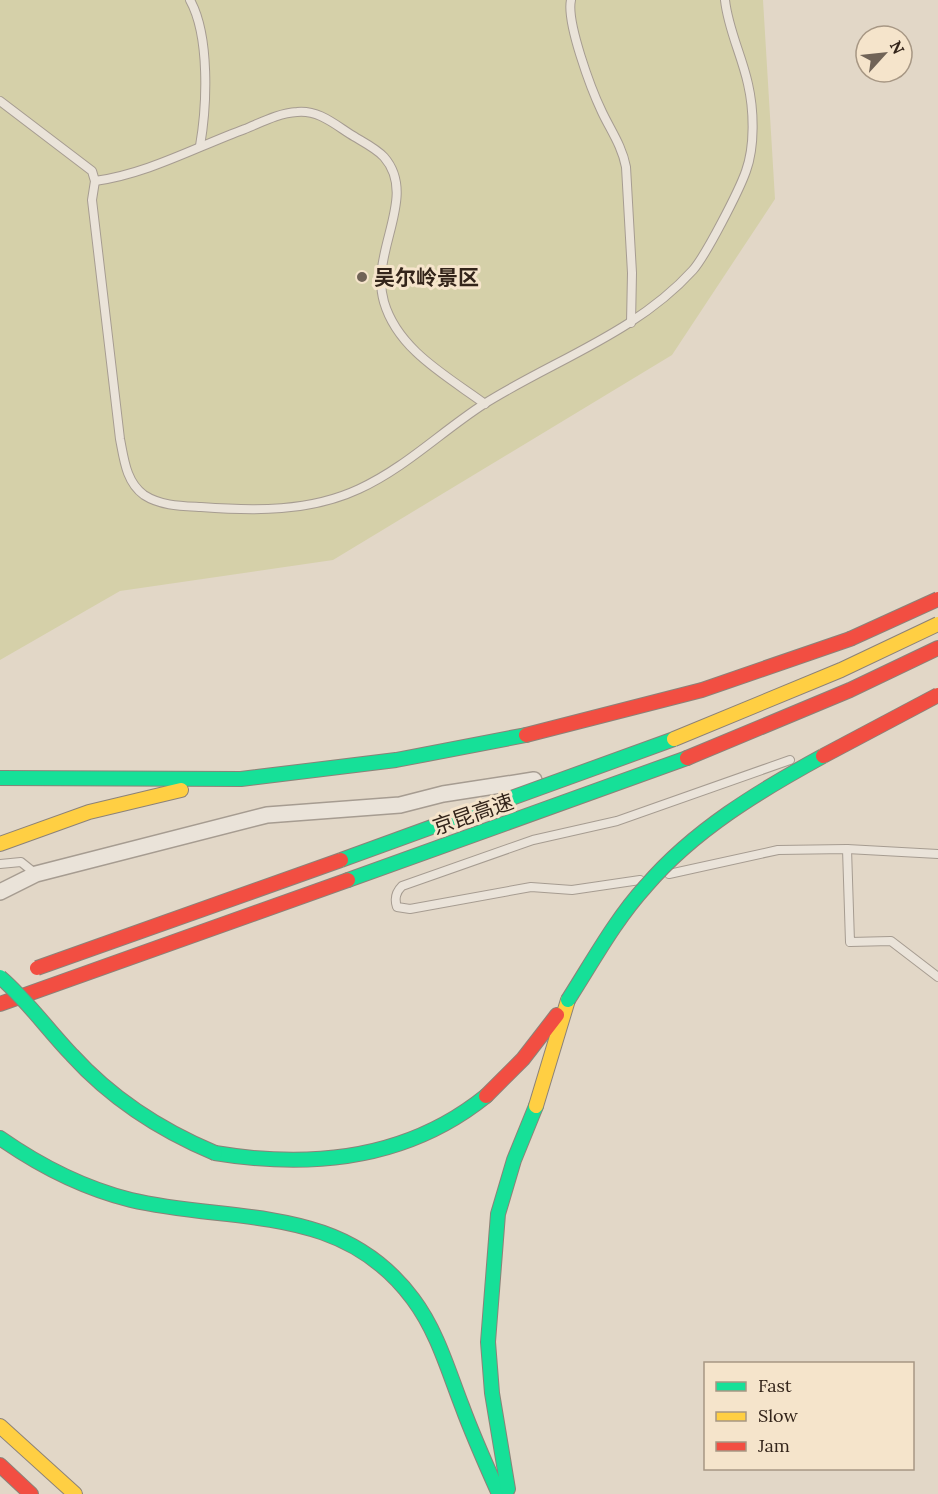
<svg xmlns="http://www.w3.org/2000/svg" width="938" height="1494" font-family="Lora,'Noto Sans SC',serif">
<rect width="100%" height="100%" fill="#e2d7c7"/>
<polygon fill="#d5d0a9" points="0,0 763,0 775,199 672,355 333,560 120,591 0,660"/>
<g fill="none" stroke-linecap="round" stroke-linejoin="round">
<g stroke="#a69c91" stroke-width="10">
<g id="lane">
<path d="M190 0C210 36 207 106 200 146"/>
<path d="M571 0C566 22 591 89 602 112 611 131 622 146 626 167L632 273 631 323"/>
<path d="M0 101 92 171 95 181 92 200 120 439C124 459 126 482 144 495 161 506 182 506 201 507 254 511 310 512 359 489 405 468 442 431 484 404 554 360 636 333 693 270 706 255 739 191 746 171 755 146 754 110 748 84 742 56 728 29 725 0"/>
<path d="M95 181C147 174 196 147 245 129 262 122 279 113 297 112 318 110 333 123 350 134 361 141 376 148 384 157 419 197 369 252 384 302 398 350 447 376 485 404"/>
<polyline points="847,849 938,854"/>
<polyline points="0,864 21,862 36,874"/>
<polyline points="669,874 778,850 847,849 850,942 891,941 938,977"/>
<path d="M640 880 572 890 531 887 410 909 397 907C394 898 396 892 402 886L533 840 617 821 790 760"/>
</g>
</g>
<g stroke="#a69c91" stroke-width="18">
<polyline id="street" points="0,892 36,874 267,815 400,805 443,794 534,780"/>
</g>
<g stroke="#8c8278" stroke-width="16">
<g id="fast">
<polyline points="0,778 241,779 396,760 526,735"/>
<polyline points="348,880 687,758"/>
<path d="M0 1138C40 1166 83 1188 131 1200 233 1224 341 1202 413 1299 437 1331 448 1370 462 1406 473 1436 486 1465 499 1494"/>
<path d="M215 1153C311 1169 408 1159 486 1096"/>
<polyline points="508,1489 492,1393 488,1342 498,1214 514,1160 536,1106"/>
</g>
</g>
<g stroke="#8c8278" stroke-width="16">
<g id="slow">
<polyline points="0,844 89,812 181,790"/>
<polyline points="536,1106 568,1000"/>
<polyline points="0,1426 75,1494"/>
</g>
</g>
<g stroke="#8c8278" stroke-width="16">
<g id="jam">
<polyline points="526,735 702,690 850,639"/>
<polyline points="687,758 850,690 938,648"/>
<polyline points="0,1004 348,880"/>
<polyline points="486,1096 523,1059 557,1015"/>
<polyline points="0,1465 31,1494"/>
</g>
</g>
<use href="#lane" stroke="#eae3d9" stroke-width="8"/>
<use href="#street" stroke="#eae3d9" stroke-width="15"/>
<use href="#fast" stroke="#16e098" stroke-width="14"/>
<use href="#slow" stroke="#ffcf43" stroke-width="14"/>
<use href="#jam" stroke="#f24e42" stroke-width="14"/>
<g stroke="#8c8278" stroke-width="16" stroke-linecap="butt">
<g id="fast-bridge">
<polyline points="341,860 674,739"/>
<path d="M0 977C27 1000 47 1029 72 1055 112 1099 160 1130 215 1153"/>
<path d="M568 1000C593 961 615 920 646 886 694 830 759 791 823 756"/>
</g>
</g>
<g stroke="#8c8278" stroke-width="16" stroke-linecap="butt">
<polyline id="slow-bridge" points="674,739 841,670 938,624"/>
</g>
<g stroke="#8c8278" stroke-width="16" stroke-linecap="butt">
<g id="jam-bridge">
<polyline points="850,639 938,599"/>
<polyline points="823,756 938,695"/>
<polyline points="37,968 341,860"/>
</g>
</g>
<use href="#fast-bridge" stroke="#16e098" stroke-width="14"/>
<use href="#slow-bridge" stroke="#ffcf43" stroke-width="14"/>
<use href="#jam-bridge" stroke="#f24e42" stroke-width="14"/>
</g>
<circle fill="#706357" stroke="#f5e4cb" stroke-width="2" cx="362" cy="277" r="6"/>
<g text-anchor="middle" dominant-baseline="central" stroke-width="6" stroke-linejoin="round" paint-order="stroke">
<g font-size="21" font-weight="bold" fill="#33241a" stroke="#f5e4cb" text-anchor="start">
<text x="374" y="277">吴尔岭景区</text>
</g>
<g font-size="21" fill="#33241a" stroke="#f5e4cb">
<text transform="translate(473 814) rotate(-19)">京昆高速</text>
</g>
</g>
<rect x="704" y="1362" width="210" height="108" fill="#f5e4cb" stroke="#a79784" stroke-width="1.5"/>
<rect x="716" y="1382" width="30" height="9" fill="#16e098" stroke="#a79784" stroke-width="1.5"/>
<text x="758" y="1392" font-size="18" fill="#33241a">Fast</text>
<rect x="716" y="1412" width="30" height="9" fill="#ffcf43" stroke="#a79784" stroke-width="1.5"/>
<text x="758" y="1422" font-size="18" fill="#33241a">Slow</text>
<rect x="716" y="1442" width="30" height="9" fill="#f24e42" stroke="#a79784" stroke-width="1.5"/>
<text x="758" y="1452" font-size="18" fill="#33241a">Jam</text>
<g transform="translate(884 54) rotate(63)"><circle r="28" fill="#f5e4cb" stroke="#a79784" stroke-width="1.5"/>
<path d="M0-4.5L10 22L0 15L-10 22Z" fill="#706357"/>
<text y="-9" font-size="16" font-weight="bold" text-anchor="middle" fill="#33241a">N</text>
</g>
</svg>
